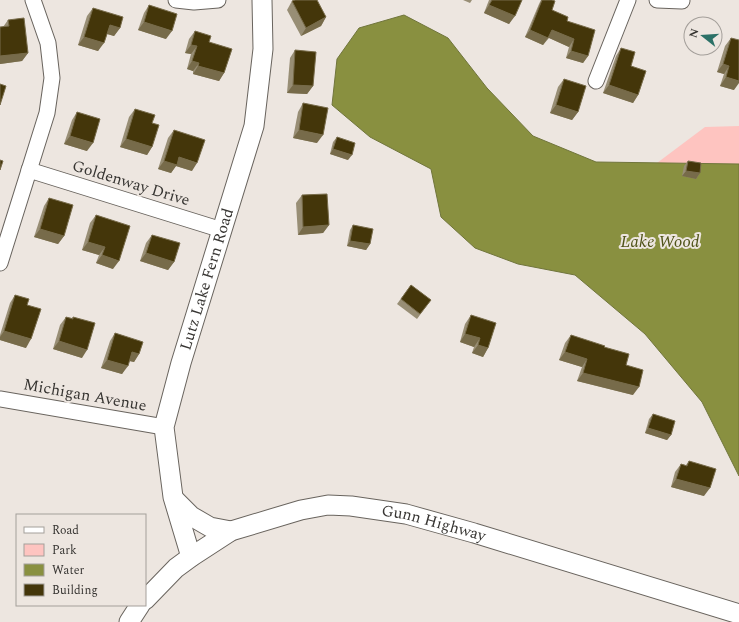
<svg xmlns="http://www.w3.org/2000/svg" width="739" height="622" font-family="Spectral,serif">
<rect width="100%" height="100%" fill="#ede6e0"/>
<polygon fill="#fec4c0" points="739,126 739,164 657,163 705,127"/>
<polygon fill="#899040" stroke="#70753c" points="404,15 448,38 487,88 533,136 596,162 739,164 739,476 702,402 645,334 575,275 518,264 475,248 441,217 431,169 370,137 332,105 337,59 359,28"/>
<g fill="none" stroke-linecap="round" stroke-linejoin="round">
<g stroke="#69645e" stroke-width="17">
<g id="minor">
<polyline points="176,0 194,2 218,0"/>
<polyline points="657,0 682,1"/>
<polyline points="596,81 628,0"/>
<polyline points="29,170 222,230"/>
<polyline points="0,263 47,113 52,78 48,43 33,0"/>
<polyline points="0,399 164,427"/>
</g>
</g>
<g stroke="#69645e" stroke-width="21">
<g id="major">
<polyline points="175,500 191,516 210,527 231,531"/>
<path id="s1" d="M191 557 173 497 164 427 181 363 254 126 263 49 262 0"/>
<path id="s2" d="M145 600 176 568 191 557 231 531 301 510 328 505 351 506 406 514 474 533 739 614"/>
<polyline points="129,622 140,605"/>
</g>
</g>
<use href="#minor" stroke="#fff" stroke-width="15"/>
<use href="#major" stroke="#fff" stroke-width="19"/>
</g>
<g fill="#988e75">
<polygon points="463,0 472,0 470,3"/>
<polygon points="489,0 522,0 509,24 484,13"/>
<polygon points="541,0 552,0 552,10 567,21 588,56 583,63 566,58 569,47 549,38 543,45 525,37 539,4"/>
<polygon points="292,1 326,17 321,26 301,36 287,10"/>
<polygon points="149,5 166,39 138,30 144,13"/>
<polygon points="93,8 120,28 114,36 107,34 98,51 78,45 87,16"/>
<polygon points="8,20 28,53 22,61 0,64 0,27 3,27"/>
<polygon points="195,31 209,42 224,73 219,81 193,74 193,71 187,69 191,54 185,53 189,39"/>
<polygon points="731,38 734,90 720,86 724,74 717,72 725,46"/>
<polygon points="621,48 631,66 638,95 633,103 603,93 616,56"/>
<polygon points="295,50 313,86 307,94 287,93 290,58"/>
<polygon points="564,79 578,112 572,120 550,113 558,87"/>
<polygon points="303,103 317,143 293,138 298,112"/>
<polygon points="135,109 152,123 152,147 147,155 120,147 129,117"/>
<polygon points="77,112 87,151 64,144 72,120"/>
<polygon points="174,130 192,171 176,166 171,173 158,169 168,138"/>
<polygon points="337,137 348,160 330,154 333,142"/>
<polygon points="688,161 700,173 696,179 682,176 684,166"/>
<polygon points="302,195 329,225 323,233 298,235 296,203"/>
<polygon points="49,198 64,236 58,244 34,237 44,206"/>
<polygon points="96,215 113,269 96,263 99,255 82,250 90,223"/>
<polygon points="353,225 370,244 366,250 347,246 350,230"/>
<polygon points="152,235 174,262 168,270 140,261 146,243"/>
<polygon points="411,285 431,300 417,319 397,304"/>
<polygon points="15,295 27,305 26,348 0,340 0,335 10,303"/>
<polygon points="471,315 488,348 483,357 472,353 474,347 460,342 465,324"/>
<polygon points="66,317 72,318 73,317 82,358 53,349 60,325"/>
<polygon points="115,333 139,354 134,362 129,361 122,374 101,368 110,341"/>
<polygon points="571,335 604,347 626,365 633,395 577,381 582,367 559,360 565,343"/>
<polygon points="653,414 671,435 667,440 645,433 649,419"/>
<polygon points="689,461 704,496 671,487 675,472 681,464 686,465"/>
</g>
<g fill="#776b4a">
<polygon points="489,5 515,16 509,24 484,13"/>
<polygon points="326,17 321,26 301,36 306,28"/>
<polygon points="144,22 172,31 166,39 138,30"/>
<polygon points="110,25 120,28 114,36 104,33"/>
<polygon points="530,30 548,38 543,45 525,37"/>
<polygon points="552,30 574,39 569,47 547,37"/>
<polygon points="84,37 104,43 98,51 78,45"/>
<polygon points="191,45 197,46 191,54 185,53"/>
<polygon points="571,51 588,56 583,63 566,58"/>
<polygon points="28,53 22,61 0,64 0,56"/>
<polygon points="192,61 199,63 193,71 187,69"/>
<polygon points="723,64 729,66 724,74 717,72"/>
<polygon points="198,66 224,73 219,81 193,74"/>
<polygon points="726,77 739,81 739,83 734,90 720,86"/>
<polygon points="293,85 313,86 307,94 287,93"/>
<polygon points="609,85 638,95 633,103 603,93"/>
<polygon points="556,105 578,112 572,120 550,113"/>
<polygon points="299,130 323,135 317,143 293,138"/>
<polygon points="70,136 93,143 87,151 64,144"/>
<polygon points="126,139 152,147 147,155 120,147"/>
<polygon points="333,149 352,155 348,160 330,154"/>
<polygon points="179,157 197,163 192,171 176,166 171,173 158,169 164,161"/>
<polygon points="686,171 700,173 696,179 682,176"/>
<polygon points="329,225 323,233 298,235 303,227"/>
<polygon points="40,229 64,236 58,244 34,237"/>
<polygon points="350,241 370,244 366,250 347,246"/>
<polygon points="88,242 105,247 99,255 82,250"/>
<polygon points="146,253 174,262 168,270 140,261"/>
<polygon points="102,255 119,261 113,269 96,263"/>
<polygon points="4,331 31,339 26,348 0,340 0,337"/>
<polygon points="465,334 480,338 474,347 460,342"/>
<polygon points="59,341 87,350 82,358 53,349"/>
<polygon points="478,345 488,348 483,357 472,353"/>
<polygon points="132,352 139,354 134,362 126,360"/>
<polygon points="565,352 587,359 582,367 559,360"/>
<polygon points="107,360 128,366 122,374 101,368"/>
<polygon points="583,373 639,387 633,395 577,381"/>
<polygon points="648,428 671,435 667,440 645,433"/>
<polygon points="676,479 710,488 704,496 671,487"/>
</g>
<g fill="#44360a" stroke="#776b4a">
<polygon points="295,0 317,0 326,17 306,28 292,1"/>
<polygon points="492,0 522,0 515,16 489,5"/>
<polygon points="542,0 552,0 555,1 552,10 568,17 567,21 595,30 588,56 571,51 574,39 552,30 548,38 530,30"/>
<polygon points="149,5 177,14 172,31 144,22"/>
<polygon points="93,8 123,17 120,28 110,25 104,43 84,37"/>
<polygon points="24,18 28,53 0,56 0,27 9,26 8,20"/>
<polygon points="195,31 211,36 209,42 232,49 224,73 198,66 199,63 192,61 197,46 191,45"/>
<polygon points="731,38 739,40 739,81 726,77 729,66 723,64"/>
<polygon points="621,48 635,52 631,66 646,71 638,95 609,85"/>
<polygon points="295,50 316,52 313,86 293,85"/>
<polygon points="564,79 586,86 578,112 556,105"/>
<polygon points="0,84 6,86 0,105"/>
<polygon points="303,103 328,108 323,135 299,130"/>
<polygon points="135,109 155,115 152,123 159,125 152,147 126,139"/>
<polygon points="77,112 100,119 93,143 70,136"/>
<polygon points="174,130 205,140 197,163 179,157 177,165 164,161"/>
<polygon points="337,137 355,143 352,155 333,149"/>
<polygon points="0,160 3,161 0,170"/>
<polygon points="688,161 701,163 700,173 686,171"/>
<polygon points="327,194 329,225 303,227 302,195"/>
<polygon points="49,198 73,205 64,236 40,229"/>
<polygon points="96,215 130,226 119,261 102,255 105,247 88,242"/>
<polygon points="353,225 373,229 370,244 350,241"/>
<polygon points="152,235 180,243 174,262 146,253"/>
<polygon points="411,285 431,300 420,314 401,299"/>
<polygon points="15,295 29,299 27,305 41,309 31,339 4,331"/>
<polygon points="471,315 496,323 488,348 478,345 480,338 465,334"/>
<polygon points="66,317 73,319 73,317 95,323 87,350 59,341"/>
<polygon points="115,333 143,342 139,354 132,352 128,366 107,360"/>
<polygon points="571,335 605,346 604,347 629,354 626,365 643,370 639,387 583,373 587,359 565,352"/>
<polygon points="653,414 675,421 671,435 648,428"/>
<polygon points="689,461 716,469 710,488 676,479 681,464 687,466"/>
</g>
<g text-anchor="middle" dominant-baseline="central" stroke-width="4" stroke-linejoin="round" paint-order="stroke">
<g font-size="16" fill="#373532" stroke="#ede6e0">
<text transform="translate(131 183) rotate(17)">Goldenway Drive</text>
<text stroke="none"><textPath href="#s1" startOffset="287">Lutz Lake Fern Road</textPath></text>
<text transform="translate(85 395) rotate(10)">Michigan Avenue</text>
<text stroke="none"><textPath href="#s2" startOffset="319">Gunn Highway</textPath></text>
</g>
<g font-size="17" font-style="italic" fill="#4f5318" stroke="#ede6e0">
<text x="660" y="242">Lake Wood</text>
</g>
</g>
<rect x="16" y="514" width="130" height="92" fill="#ede6e0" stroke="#a49f9a"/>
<rect x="24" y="527" width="20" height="6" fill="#ffffff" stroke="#a49f9a"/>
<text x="52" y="534" font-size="12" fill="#373532">Road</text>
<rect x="24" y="544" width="20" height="12" fill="#fec4c0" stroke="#a49f9a"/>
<text x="52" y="554" font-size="12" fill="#373532">Park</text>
<rect x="24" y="564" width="20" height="12" fill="#899040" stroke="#a49f9a"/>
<text x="52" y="574" font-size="12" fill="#373532">Water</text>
<rect x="24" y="584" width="20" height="12" fill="#44360a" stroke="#a49f9a"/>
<text x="52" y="594" font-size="12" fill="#373532">Building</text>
<g transform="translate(703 36) rotate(287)"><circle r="19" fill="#ede6e0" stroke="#a49f9a"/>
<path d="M0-3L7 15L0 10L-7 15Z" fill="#2c7167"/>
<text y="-6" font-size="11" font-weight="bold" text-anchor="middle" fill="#373532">N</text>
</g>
</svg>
